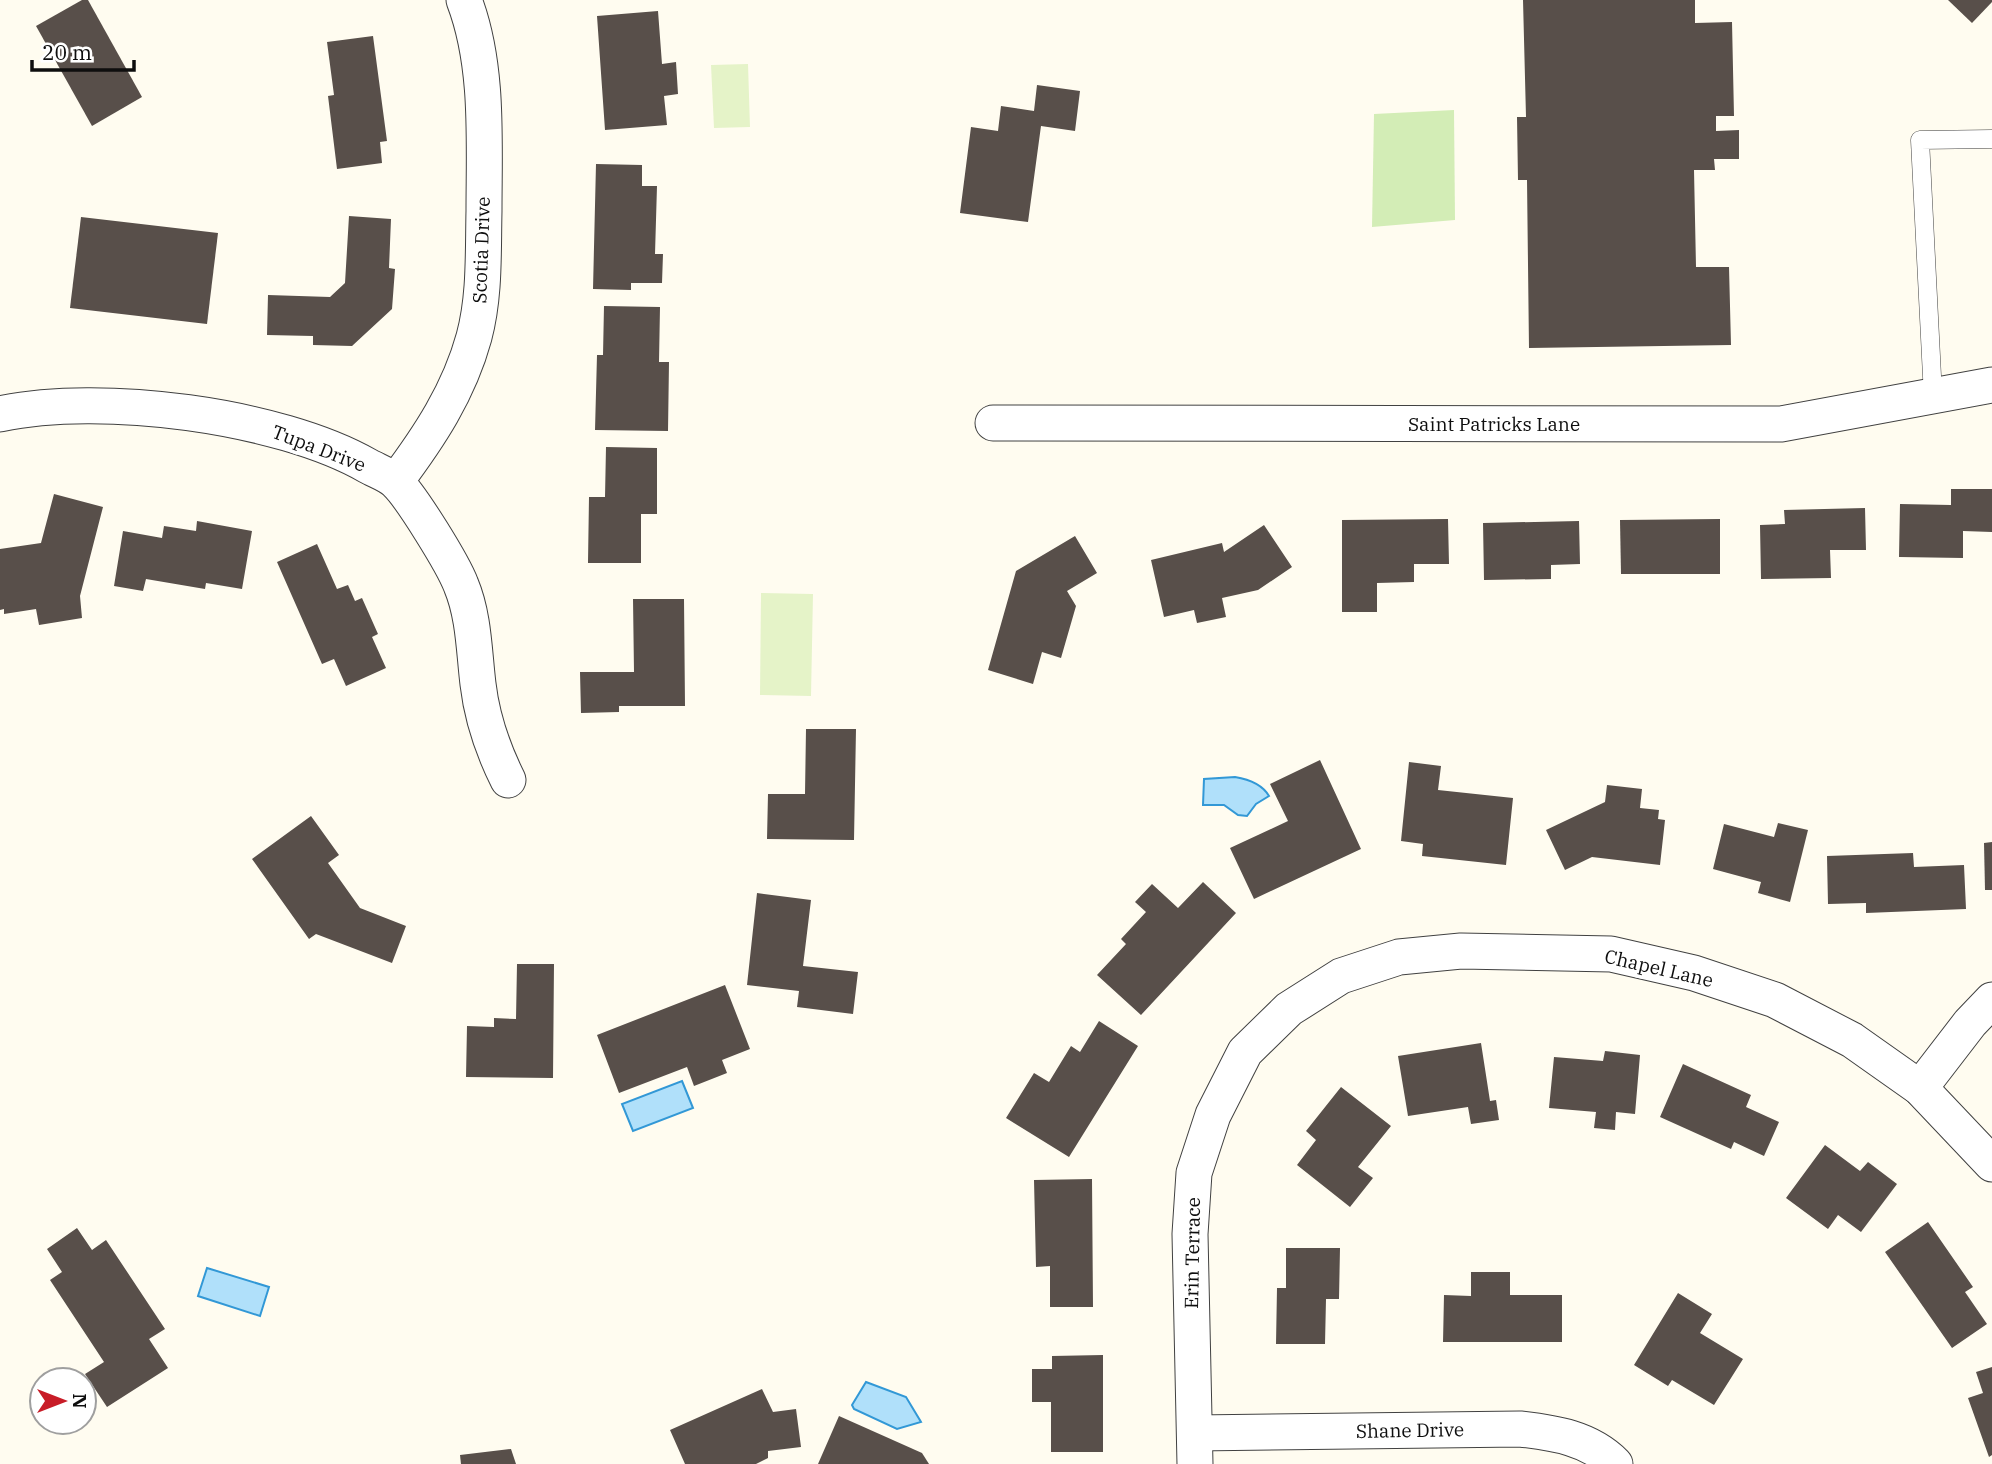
<svg xmlns="http://www.w3.org/2000/svg" width="1992" height="1464" font-family="'IBM Plex Serif',serif">
<rect width="100%" height="100%" fill="#fffcf0"/>
<polygon fill="#d3edb6" points="1454,110 1455,220 1372,227 1374,114"/>
<g fill="#e5f3c8">
<polygon points="748,64 750,127 714,128 711,65"/>
<polygon points="761,593 813,594 811,696 760,695"/>
</g>
<g fill="#b0e0fa" stroke="#3298d6" stroke-width="2">
<path d="M1235 777C1247 779 1262 784 1269 796L1256 804 1247 816 1238 815 1224 805H1203L1204 779Z"/>
<polygon points="682,1081 693,1108 633,1131 622,1104"/>
<polygon points="207,1268 269,1287 260,1316 198,1296"/>
<polygon points="866,1382 906,1397 921,1422 897,1429 854,1409 852,1405"/>
</g>
<g fill="#584f4a">
<polygon points="82,0 88,0 142,97 92,126 36,26"/>
<polygon points="1523,0 1695,0 1695,23 1732,22 1734,116 1716,116 1716,131 1739,130 1739,159 1714,159 1715,170 1694,170 1696,267 1729,267 1731,345 1529,348 1527,180 1518,180 1517,117 1526,117"/>
<polygon points="1948,0 1992,0 1992,2 1972,23"/>
<polygon points="658,11 662,64 676,62 678,94 664,96 667,125 605,130 597,16"/>
<polygon points="373,36 387,141 380,142 382,163 337,169 328,96 334,95 327,42"/>
<polygon points="1037,85 1080,91 1075,131 1041,126 1028,222 960,213 971,127 998,131 1001,106 1034,111"/>
<polygon points="596,164 642,165 642,186 657,186 655,254 663,254 662,283 631,283 631,290 593,289"/>
<polygon points="349,216 391,219 389,268 395,269 392,309 352,346 313,345 313,336 267,335 268,295 330,297 345,283"/>
<polygon points="81,217 218,233 207,324 70,308"/>
<polygon points="604,306 660,307 659,362 669,362 668,431 595,430 597,355 603,355"/>
<polygon points="606,447 657,448 657,514 641,514 641,563 588,563 589,497 605,497"/>
<polygon points="1951,489 1992,489 1992,532 1963,531 1963,558 1899,557 1900,504 1951,505"/>
<polygon points="54,494 103,507 80,596 82,618 39,625 36,609 4,614 4,609 0,610 0,549 41,543"/>
<polygon points="1865,508 1866,550 1830,550 1831,578 1761,579 1760,525 1785,524 1784,510"/>
<polygon points="1448,519 1449,564 1414,564 1414,582 1377,583 1377,612 1342,612 1342,520"/>
<polygon points="1720,519 1720,574 1621,574 1620,520"/>
<polygon points="197,521 252,531 242,589 206,583 205,589 146,579 143,591 114,586 123,531 162,538 164,526 196,531"/>
<polygon points="1579,521 1580,564 1551,565 1551,579 1484,580 1483,523"/>
<polygon points="1264,525 1292,567 1258,590 1222,598 1226,617 1197,623 1194,610 1164,617 1151,560 1222,543 1224,552"/>
<polygon points="1075,536 1097,573 1067,591 1076,606 1061,658 1042,652 1033,684 988,670 1016,571"/>
<polygon points="317,544 337,589 348,585 355,601 362,598 378,634 372,637 386,668 346,686 334,659 322,664 277,562"/>
<polygon points="633,599 684,599 685,706 619,706 619,712 581,713 580,672 634,672"/>
<polygon points="806,729 856,729 854,840 767,839 768,794 805,794"/>
<polygon points="1320,760 1361,849 1254,899 1230,848 1288,821 1270,784"/>
<polygon points="1409,762 1441,766 1438,790 1513,798 1506,865 1422,856 1423,844 1401,841"/>
<polygon points="1607,785 1642,789 1640,808 1659,810 1658,819 1665,820 1660,865 1592,857 1565,870 1546,830 1605,802"/>
<polygon points="311,816 339,855 328,863 360,908 406,926 392,963 316,934 309,939 252,859"/>
<polygon points="1778,823 1808,830 1790,902 1758,893 1761,882 1713,869 1724,824 1774,837"/>
<polygon points="1992,842 1992,890 1985,890 1984,843"/>
<polygon points="1913,853 1914,867 1964,865 1966,909 1866,913 1866,903 1828,904 1827,856"/>
<polygon points="1203,882 1236,913 1141,1015 1097,975 1126,944 1121,939 1146,912 1135,902 1152,884 1178,908"/>
<polygon points="757,893 811,900 803,966 858,972 853,1014 797,1007 799,991 747,985"/>
<polygon points="517,964 554,964 553,1078 466,1077 467,1026 494,1027 494,1018 516,1019"/>
<polygon points="725,985 750,1049 722,1060 727,1073 694,1086 687,1067 619,1093 597,1035"/>
<polygon points="1099,1021 1138,1046 1069,1157 1006,1118 1034,1073 1049,1082 1071,1046 1080,1052"/>
<polygon points="1481,1043 1490,1101 1496,1100 1499,1120 1471,1124 1468,1107 1408,1116 1398,1056"/>
<polygon points="1605,1051 1640,1055 1635,1114 1616,1112 1615,1130 1594,1128 1596,1112 1549,1108 1554,1057 1603,1061"/>
<polygon points="1683,1064 1751,1095 1746,1107 1779,1122 1764,1156 1734,1142 1731,1149 1660,1117"/>
<polygon points="1341,1087 1391,1126 1358,1167 1373,1178 1350,1207 1297,1165 1316,1140 1306,1131"/>
<polygon points="1825,1145 1860,1171 1868,1162 1897,1184 1861,1232 1838,1215 1828,1229 1786,1198"/>
<polygon points="1092,1179 1093,1307 1050,1307 1050,1266 1036,1267 1034,1180"/>
<polygon points="1928,1222 1973,1287 1965,1292 1987,1324 1952,1348 1885,1252"/>
<polygon points="77,1228 92,1250 106,1240 165,1329 149,1339 168,1368 107,1407 85,1374 104,1362 50,1280 62,1272 47,1249"/>
<polygon points="1286,1248 1340,1248 1339,1299 1326,1299 1325,1344 1276,1344 1277,1288 1286,1288"/>
<polygon points="1471,1272 1510,1272 1510,1295 1562,1295 1562,1342 1443,1342 1444,1295 1471,1296"/>
<polygon points="1678,1293 1712,1314 1700,1333 1743,1359 1714,1405 1672,1380 1668,1386 1634,1365"/>
<polygon points="1103,1355 1103,1452 1051,1452 1051,1402 1032,1402 1032,1369 1052,1369 1052,1356"/>
<polygon points="1992,1367 1992,1455 1989,1457 1968,1398 1983,1393 1976,1372"/>
<polygon points="762,1389 773,1412 796,1409 801,1447 768,1451 768,1458 756,1464 685,1464 670,1430"/>
<polygon points="839,1416 922,1453 929,1464 818,1464"/>
<polygon points="511,1449 516,1464 461,1464 460,1455"/>
</g>
<g fill="none" stroke-linecap="round" stroke-linejoin="round">
<g stroke="#414141" stroke-width="19">
<polyline id="service" points="1933,396 1920,140 1992,139"/>
</g>
<g stroke="#414141" stroke-width="37">
<g id="minor">
<path d="M0 414C100 392 279 415 368 466 377 471 389 475 396 482 411 496 453 564 461 585 474 616 474 651 478 684 482 718 493 750 508 780"/>
<polyline points="993,423 1781,424 1992,385"/>
<path d="M396 481C429 437 459 392 474 337 485 296 483 253 484 211 484 142 489 65 464 0"/>
<polyline points="1920,1088 1970,1023 1992,1000"/>
<path d="M1195 1433 1520 1429C1555 1433 1589 1438 1615 1464"/>
<polyline points="1195,1464 1190,1234 1194,1173 1213,1115 1245,1052 1289,1009 1341,976 1399,957 1461,951 1611,954 1694,973 1775,1000 1852,1040 1920,1088 1992,1164"/>
</g>
</g>
<use href="#service" stroke="#fff" stroke-width="18"/>
<use href="#minor" stroke="#fff" stroke-width="35"/>
</g>
<g text-anchor="middle" dominant-baseline="central" stroke-width="7" stroke-linejoin="round" paint-order="stroke">
<g font-size="19" fill="#0e0e0e" stroke="#fff">
<text transform="translate(481 250) rotate(-88)">Scotia Drive</text>
<text x="1494" y="424">Saint Patricks Lane</text>
<text transform="translate(319 448) rotate(21)">Tupa Drive</text>
<text transform="translate(1659 968) rotate(13)">Chapel Lane</text>
<text transform="translate(1192 1253) rotate(-89)">Erin Terrace</text>
<text transform="translate(1410 1430) rotate(-1)">Shane Drive</text>
</g>
</g>
<g transform="translate(63 1401) rotate(90)"><circle r="33" fill="#ffffff" stroke="#9f9f9f" stroke-width="2"/>
<path d="M0-5L12 26L0 18L-12 26Z" fill="#c81c27"/>
<text y="-10" font-size="19" font-weight="bold" text-anchor="middle" fill="#0e0e0e">N</text>
</g>
<path d="M32 60v10h102v-10" fill="none" stroke="#0e0e0e" stroke-width="3.5"/>
<text x="42" y="60" font-size="21" fill="#0e0e0e" stroke="#ffffff" stroke-width="5" paint-order="stroke">20 m</text>
</svg>
